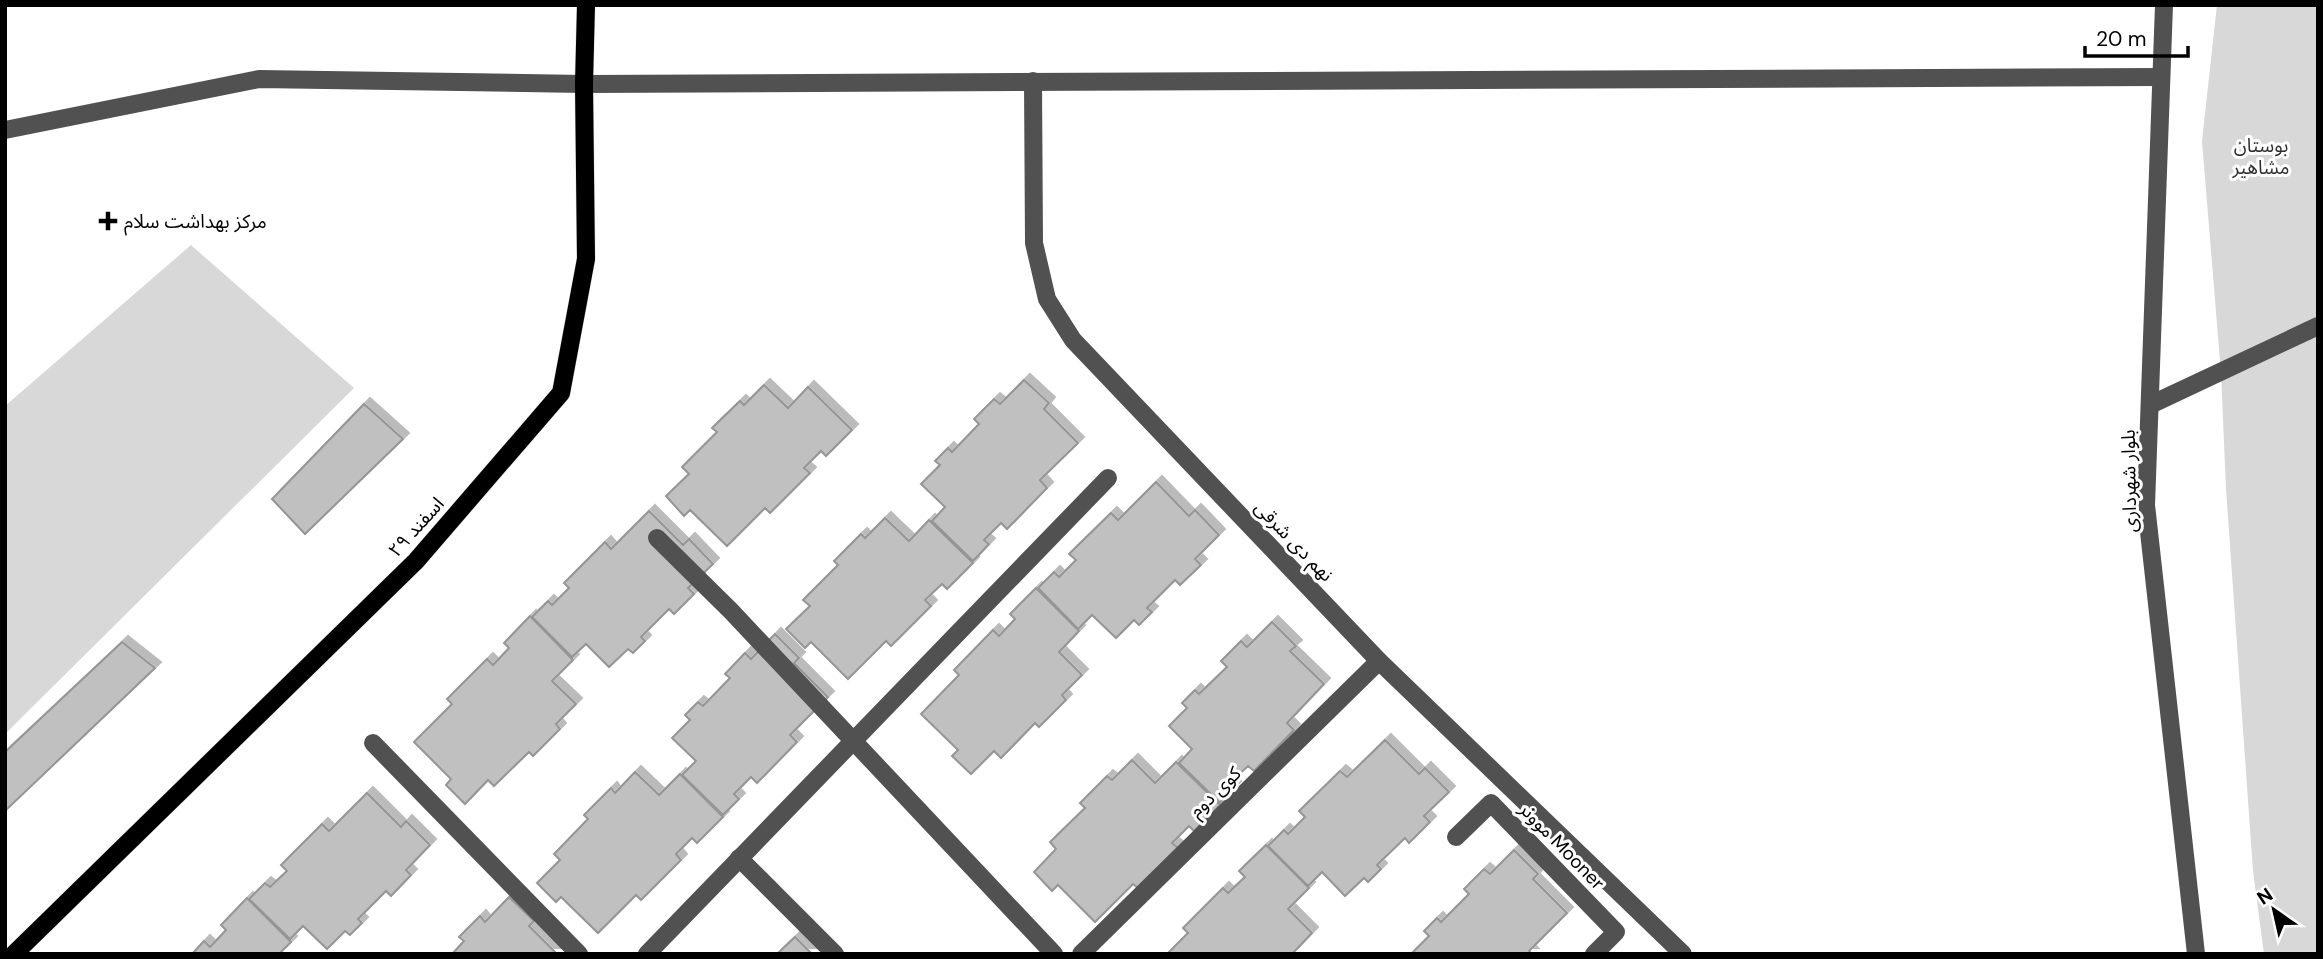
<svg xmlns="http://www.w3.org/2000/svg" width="2323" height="959" font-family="'DM Sans','Noto Sans Arabic',sans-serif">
<defs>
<filter id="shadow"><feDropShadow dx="6" dy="-6" stdDeviation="0" flood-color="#0004"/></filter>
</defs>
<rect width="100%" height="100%" fill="#fff"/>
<g fill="#d8d8d8">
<polygon points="2217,5 2318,5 2318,954 2264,954 2253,871 2226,489 2221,373 2202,141"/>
<polygon points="191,245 354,388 5,734 5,406"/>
</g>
<g fill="#c0c0c0" stroke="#959595" stroke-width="2" filter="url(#shadow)">
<polygon points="1024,380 1049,403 1044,409 1078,443 1040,480 1047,488 1007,529 1001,523 984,540 989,544 973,561 932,521 945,507 921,484 940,465 935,461 948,448 952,452 979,424 974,419 994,399 1000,404"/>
<polygon points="764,385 788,408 808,387 852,430 826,456 821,451 804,468 810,473 770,513 765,508 727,546 690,510 684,516 666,496 689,474 682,467 717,432 712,428 740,401 744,405"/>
<polygon points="364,404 403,439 305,534 272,499"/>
<polygon points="1156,482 1189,516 1195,510 1219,535 1195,559 1201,565 1180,585 1175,580 1147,608 1152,612 1139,625 1134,620 1116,638 1092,615 1078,629 1038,588 1054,572 1059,577 1076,560 1069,554 1111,513 1118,520"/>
<polygon points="649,511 683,545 689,539 713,564 688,588 694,594 674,614 669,609 641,637 645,641 633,653 628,649 609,667 586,644 572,657 532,617 548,601 552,605 569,588 564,583 605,542 611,549"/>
<polygon points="885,518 909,541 929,520 973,563 947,589 942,584 925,600 931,606 891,646 886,641 848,679 811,642 805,648 786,629 810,606 803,600 838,565 834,561 861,534 865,538"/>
<polygon points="1036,588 1079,631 1059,652 1082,675 1062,695 1066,700 1039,727 1035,723 1001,758 994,751 971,774 952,756 958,750 921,714 959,675 954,670 993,630 999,636 1015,619 1010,614"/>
<polygon points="530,616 573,660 552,681 576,704 556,724 560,729 533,756 529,752 494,786 488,780 465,804 446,785 451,779 414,742 452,704 447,699 487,659 493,665 509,648 504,643"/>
<polygon points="1272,622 1296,646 1290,651 1324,684 1287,723 1294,730 1254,771 1248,766 1231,782 1235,787 1220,803 1179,763 1192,749 1169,726 1187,708 1182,703 1195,690 1199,694 1227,667 1221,661 1241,641 1247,647"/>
<polygon points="775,634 799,658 794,663 828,697 790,735 797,742 757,783 751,777 734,794 739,799 723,815 682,775 696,761 672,738 690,720 685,715 698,702 703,706 730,678 725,674 745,653 751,659"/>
<polygon points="122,642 155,668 5,811 5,752"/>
<polygon points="1385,740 1419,774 1425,768 1449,792 1424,816 1430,822 1409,843 1405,838 1377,865 1381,869 1368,882 1364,878 1345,896 1322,872 1308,886 1268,846 1284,830 1288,834 1305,817 1299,811 1340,771 1347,777"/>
<polygon points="1132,760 1155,783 1176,762 1220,805 1194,831 1189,826 1172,843 1178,848 1138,888 1133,884 1095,922 1058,885 1052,891 1034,872 1056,849 1050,842 1085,808 1080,803 1107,776 1112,780"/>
<polygon points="635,772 659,795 680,774 723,817 697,843 692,838 676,854 681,860 641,900 636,895 598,933 561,897 556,902 537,883 560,860 554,854 588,819 584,815 611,788 615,793"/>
<polygon points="367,793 401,827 406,821 430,845 406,870 411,875 391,896 386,891 358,919 362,923 350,935 345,931 327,949 303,926 290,939 249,899 265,883 270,887 287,871 281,865 322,824 329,831"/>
<polygon points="1266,845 1309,888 1288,909 1312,933 1292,954 1167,954 1188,933 1183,928 1223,888 1228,893 1245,877 1239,871"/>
<polygon points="1514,850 1538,874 1533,879 1567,913 1529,951 1532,954 1411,954 1429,936 1424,931 1437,918 1441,922 1469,894 1464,889 1484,869 1490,874"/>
<polygon points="509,897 534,921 529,926 557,954 452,954 464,941 459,937 480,916 485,922"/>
<polygon points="247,898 291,942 279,954 192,954 204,941 210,947 226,930 221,925"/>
<polygon points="795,937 812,954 777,954"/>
</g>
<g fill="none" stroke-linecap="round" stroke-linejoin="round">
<g stroke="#dbdbdb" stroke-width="19">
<polyline id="major" points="14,954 416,561 561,393 586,259 584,84 586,5"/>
</g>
<g stroke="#515151" stroke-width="18">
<polyline points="2164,5 2146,505 2196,954"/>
<polyline points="1033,81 1034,243 1047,299 1073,340 1379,661 1683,954"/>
<polyline points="5,130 259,79 584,84 2161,77"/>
<polyline points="2150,405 2318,326"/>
<polyline points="657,538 731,611 1054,954"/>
<polyline points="373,743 579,954"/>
<polyline points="1456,837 1491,803 1616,932 1594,954"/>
<polyline points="739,858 835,954"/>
<polyline points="647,954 1108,478"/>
<polyline points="1081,954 1379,661"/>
</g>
<use href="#major" stroke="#000" stroke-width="18"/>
</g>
<path fill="#000" stroke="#fff" stroke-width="2.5" d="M104.5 210.5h7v7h7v7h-7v7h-7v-7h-7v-7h7z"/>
<g text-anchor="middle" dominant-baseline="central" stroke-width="6" stroke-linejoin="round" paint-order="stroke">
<g font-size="19" fill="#2f2f2f" stroke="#fff">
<text x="2261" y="145">بوستان<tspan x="2261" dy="22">مشاهیر</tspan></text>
</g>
<g font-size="19" fill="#000" stroke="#fff" text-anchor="start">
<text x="124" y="221">مرکز بهداشت سلام</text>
</g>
<g font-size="19" fill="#000" stroke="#fff">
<text transform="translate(2129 481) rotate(-91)">بلوار شهرداری</text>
<text transform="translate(416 527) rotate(-48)">۲۹ اسفند</text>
<text transform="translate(1294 541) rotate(46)">نهم دی شرقی</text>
<text transform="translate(1215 792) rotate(-44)">کوی دوم</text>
<text transform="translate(1562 846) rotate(46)">موونر Mooner</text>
</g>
</g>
<rect width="2323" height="959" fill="none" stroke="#000000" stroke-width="14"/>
<g transform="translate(2274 910) rotate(326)" stroke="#ffffff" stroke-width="5" paint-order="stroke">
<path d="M0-5L12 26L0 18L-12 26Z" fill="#000000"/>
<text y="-10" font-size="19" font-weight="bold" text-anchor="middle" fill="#000000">N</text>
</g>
<path d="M2085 46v10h103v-10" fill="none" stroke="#000000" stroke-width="3.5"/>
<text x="2096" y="46" font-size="21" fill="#000000" stroke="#ffffff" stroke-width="5" paint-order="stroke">20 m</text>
</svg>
